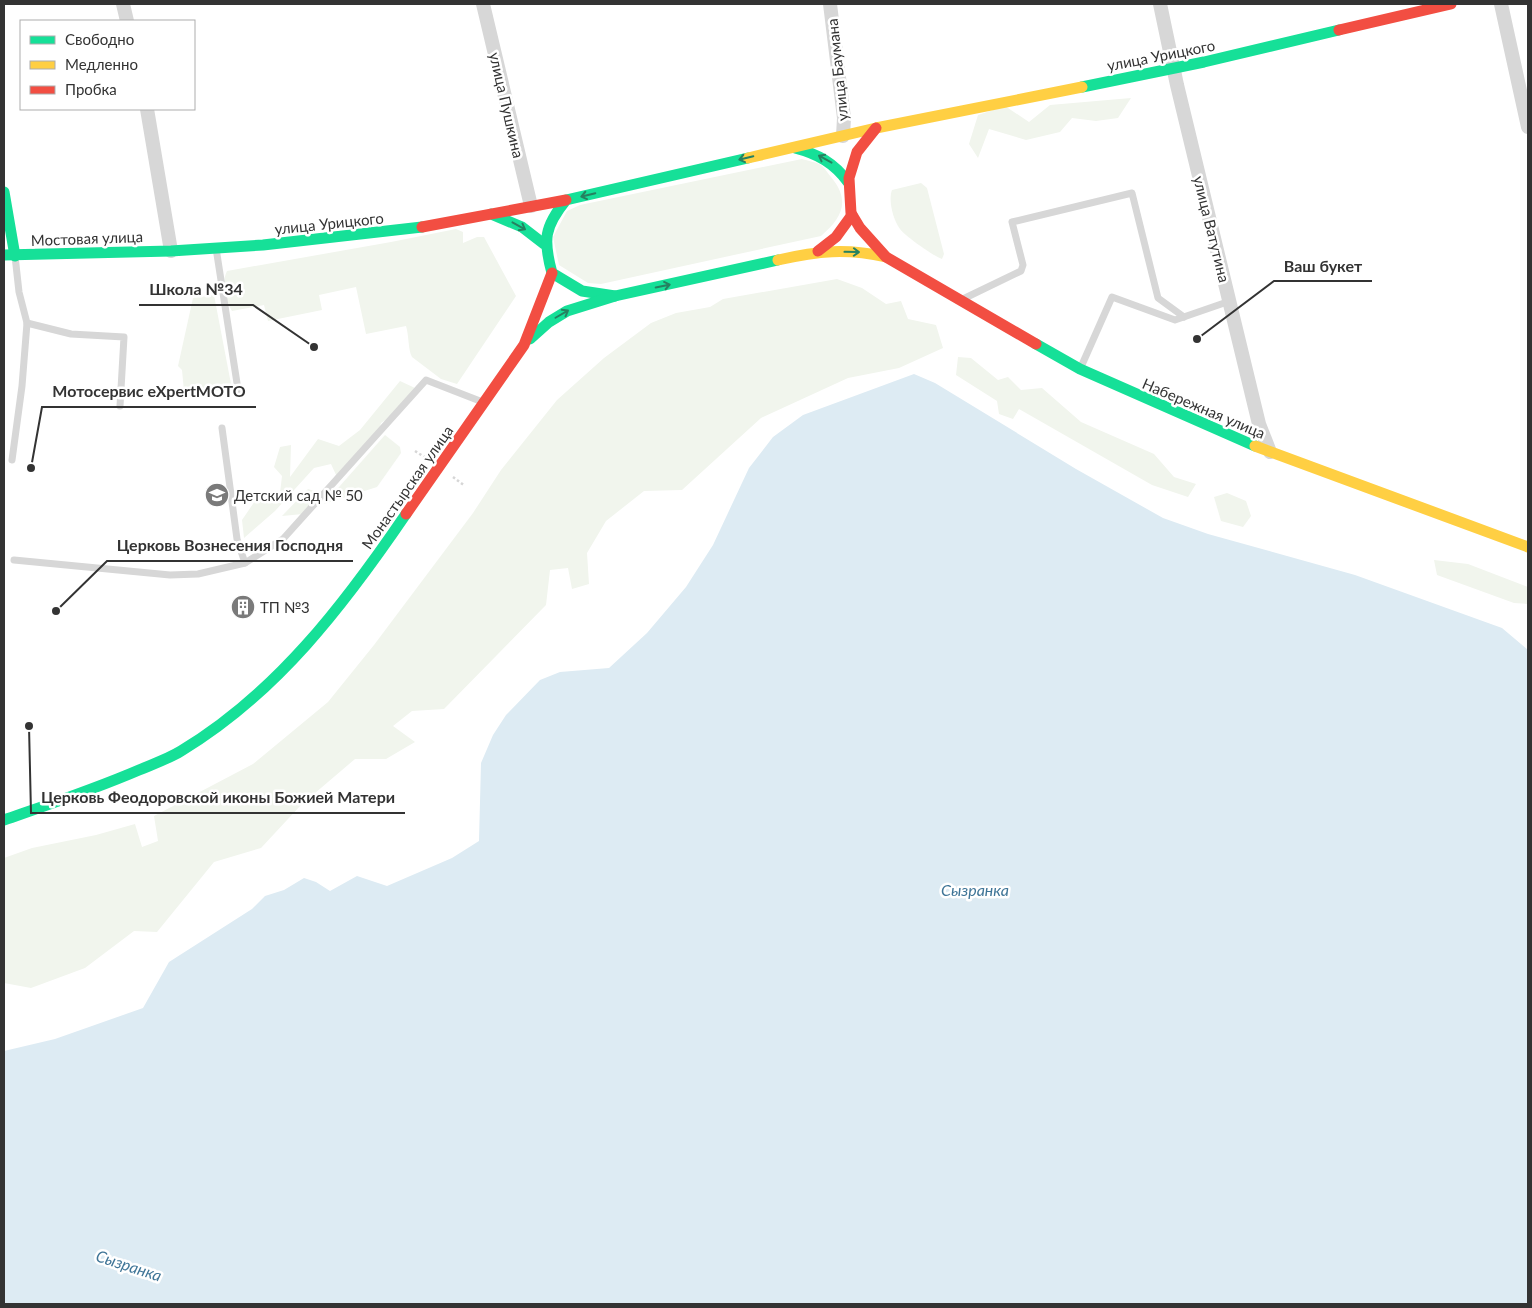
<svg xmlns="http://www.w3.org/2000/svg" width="1532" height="1308" font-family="Lato,sans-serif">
<rect width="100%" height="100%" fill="#fff"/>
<g fill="#f1f5ed">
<polygon points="1131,98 1118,118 1096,121 1072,118 1060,132 1026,140 989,129 978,158 969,144 978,115 1005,106 1029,122 1050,105"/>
<path d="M802 159C808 161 816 162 821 165 825 168 828 174 831 177 851 201 842 218 821 236L601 284 588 283 559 265 553 237 567 211 580 205Z"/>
<path d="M921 183 927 188 944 254 942 259C935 257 905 236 900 229 893 220 888 200 892 190Z"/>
<path d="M456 229 463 232V243L477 237H484L516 296 457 384 441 379 412 357C408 350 409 335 406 326L366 334 356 287 319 295 322 310 268 321 264 305 232 311C225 300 221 283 227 271L391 242Z"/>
<polygon points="837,279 862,288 886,304 901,301 908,319 936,325 943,348 899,368 848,378 761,418 682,490 644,491 606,521 587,553 589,584 572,589 568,568 550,570 546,605 444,709 412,711 393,726 415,742 386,759 355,759 301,805 261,848 214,862 157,932 134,931 85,968 31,988 4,983 4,858 32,848 96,835 135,824 142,847 158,841 154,816 253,764 328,702 374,645 473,513 501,470 557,400 604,358 651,323 676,313 710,307 723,299"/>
<path d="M214 295 231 384C216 394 201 395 184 391L182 370 178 366 193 298Z"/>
<polygon points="958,357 971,358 998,380 1008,377 1021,390 1042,388 1081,422 1154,454 1174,477 1196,484 1188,497 1152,485 1019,409 1013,419 999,414 997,401 956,375"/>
<polygon points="400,381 415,388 405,407 381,423 376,439 337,477 331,464 314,468 275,511 244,538 242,520 257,498 280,493 282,476 274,467 280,447 291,445 290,477 318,439 339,446 360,430"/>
<polygon points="385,435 400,447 401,453 377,487 324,504"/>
<polygon points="308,489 317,492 315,501 303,514 282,516"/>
<polygon points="1227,493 1246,501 1251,516 1243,527 1221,521 1214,497"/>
<polygon points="1434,560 1468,564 1528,587 1528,604 1514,603 1437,575"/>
</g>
<polygon fill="#ddebf3" points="914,374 935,383 1076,469 1163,518 1208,534 1355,575 1502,628 1528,650 1528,1304 4,1304 4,1051 55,1039 143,1008 169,962 252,909 265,896 284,890 304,878 316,882 330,891 357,876 387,886 452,858 479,841 481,763 493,735 506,715 540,680 560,672 609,668 647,633 686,587 713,545 749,468 773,437 803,415"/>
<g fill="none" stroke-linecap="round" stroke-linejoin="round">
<g stroke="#d6d6d6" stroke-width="2.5" stroke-dasharray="2.5 2.5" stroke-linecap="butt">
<polyline points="415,451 426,458"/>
<polyline points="453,477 465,486"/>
</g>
<g stroke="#d7d7d7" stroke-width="7">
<polyline points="216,248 239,396"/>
<polyline points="965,298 1021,271 1023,265 1012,222 1132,193 1158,298 1184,317"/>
<polyline points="27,323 71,334 124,337 120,406"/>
<polyline points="1081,367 1112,297 1175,320 1230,301"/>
<polyline points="222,428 237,539 245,563"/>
<polyline points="12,460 22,386 27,323 19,292 15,256"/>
<polyline points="14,560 170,575 198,574 245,563 283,539 426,380 480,401"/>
</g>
<g stroke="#d7d7d7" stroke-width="14">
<polyline points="123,4 127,21"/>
<polyline points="483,4 531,206"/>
<polyline points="830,4 844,118 843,136"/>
<polyline points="1160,4 1177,85 1259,424 1270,452"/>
<polyline points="1501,4 1528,127"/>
<polyline points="147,109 171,251"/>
</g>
<g stroke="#16e098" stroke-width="11">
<polyline points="1082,87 1204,62 1339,30"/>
<path d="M795 148C818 154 834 163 848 182"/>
<polyline points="4,192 15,256"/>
<polyline points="491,214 522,227 544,244"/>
<polyline points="4,255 171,251 263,245 422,227"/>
<path d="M615 296 582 291 552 273C543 240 544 227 566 200L748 158"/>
<polyline points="530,339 549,322 567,311 615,296 778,260"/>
<polyline points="1036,344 1080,369 1255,446"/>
<path d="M4 820C50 804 95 789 139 770 153 764 168 759 181 751 276 694 344 605 406 514"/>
</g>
<g stroke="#ffcf43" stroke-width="11">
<polyline points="748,158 876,128 1082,87"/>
<path d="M778 260C818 251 846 248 886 257"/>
<polyline points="1255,446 1528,547"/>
</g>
<g stroke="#f24e42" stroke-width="11">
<polyline points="1339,30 1451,4"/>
<polyline points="876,128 857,152 849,178 851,213 860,228 886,257 1036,344"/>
<polyline points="422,227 566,200"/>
<polyline points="818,251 836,237 852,215"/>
<polyline points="406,514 524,345 552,273"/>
</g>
</g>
<defs><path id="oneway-shaft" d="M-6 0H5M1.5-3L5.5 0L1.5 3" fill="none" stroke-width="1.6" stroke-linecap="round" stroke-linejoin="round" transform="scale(1.25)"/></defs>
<g stroke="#268160">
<use href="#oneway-shaft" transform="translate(746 158) rotate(167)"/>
<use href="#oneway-shaft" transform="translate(825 159) rotate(-151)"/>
<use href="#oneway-shaft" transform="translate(588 195) rotate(167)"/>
<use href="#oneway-shaft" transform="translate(519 226) rotate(29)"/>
<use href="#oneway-shaft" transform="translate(852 252) rotate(1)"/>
<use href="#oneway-shaft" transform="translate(663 286) rotate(-12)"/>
<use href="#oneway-shaft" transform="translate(562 314) rotate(-30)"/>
</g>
<defs>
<g id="school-disc" transform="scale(1.25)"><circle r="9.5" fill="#7a7a7a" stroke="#fff"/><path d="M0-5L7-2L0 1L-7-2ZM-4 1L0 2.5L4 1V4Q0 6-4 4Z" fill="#fff"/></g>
<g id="building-disc" transform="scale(1.25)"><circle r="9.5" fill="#7a7a7a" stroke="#fff"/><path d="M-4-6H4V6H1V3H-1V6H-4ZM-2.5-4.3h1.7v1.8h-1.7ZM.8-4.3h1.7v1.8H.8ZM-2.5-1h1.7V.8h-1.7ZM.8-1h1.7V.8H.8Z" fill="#fff"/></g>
</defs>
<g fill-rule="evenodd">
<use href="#school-disc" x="217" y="495"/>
<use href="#building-disc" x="243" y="607"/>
</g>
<g text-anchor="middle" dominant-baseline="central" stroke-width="5" stroke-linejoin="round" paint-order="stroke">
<g font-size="15" fill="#333" stroke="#fff">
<text transform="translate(1161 55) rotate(-11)">улица Урицкого</text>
<text transform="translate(837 70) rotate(-96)">улица Баумана</text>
<text transform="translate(507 105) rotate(77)">улица Пушкина</text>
<text transform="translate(329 223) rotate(-6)">улица Урицкого</text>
<text transform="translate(1212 229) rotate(76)">улица Ватутина</text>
<text transform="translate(87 238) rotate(-2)">Мостовая улица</text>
<text transform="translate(1204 408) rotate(23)">Набережная улица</text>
<text transform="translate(407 487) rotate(-55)">Монастырская улица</text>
</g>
<g font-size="15" fill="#333" stroke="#fff" text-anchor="start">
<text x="234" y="495">Детский сад № 50</text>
<text x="260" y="607">ТП №3</text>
</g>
<g font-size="16" font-style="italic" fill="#3f7597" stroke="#fff">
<text x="975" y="889">Сызранка</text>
<text transform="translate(129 1265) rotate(18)">Сызранка</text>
</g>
</g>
<path fill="none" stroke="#333" stroke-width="2" d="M1197 339L1274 281H1372M314 347L253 305H139M31 468L42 407H256M56 611L107 561H353M29 726L31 813H405"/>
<g fill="#333" stroke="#fff" stroke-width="2">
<circle cx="1197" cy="339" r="5"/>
<circle cx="314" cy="347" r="5"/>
<circle cx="31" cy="468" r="5"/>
<circle cx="56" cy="611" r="5"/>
<circle cx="29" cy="726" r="5"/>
</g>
<g font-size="16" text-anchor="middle" font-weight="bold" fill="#333" stroke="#fff" stroke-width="5" stroke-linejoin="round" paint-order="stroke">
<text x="1323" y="272">Ваш букет</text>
<text x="196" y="295">Школа №34</text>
<text x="149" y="397">Мотосервис eXpertMOTO</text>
<text x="230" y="551">Церковь Вознесения Господня</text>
<text x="218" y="803">Церковь Феодоровской иконы Божией Матери</text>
</g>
<rect width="1532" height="1308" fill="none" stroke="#333333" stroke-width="10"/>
<rect x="20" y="20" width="175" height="90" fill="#ffffff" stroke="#adadad"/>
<rect x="30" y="36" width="25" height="8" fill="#16e098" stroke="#adadad"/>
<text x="65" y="45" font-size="15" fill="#333333">Свободно</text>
<rect x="30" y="61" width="25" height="8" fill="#ffcf43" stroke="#adadad"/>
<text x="65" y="70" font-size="15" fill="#333333">Медленно</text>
<rect x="30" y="86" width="25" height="8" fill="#f24e42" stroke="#adadad"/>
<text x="65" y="95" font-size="15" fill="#333333">Пробка</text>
</svg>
